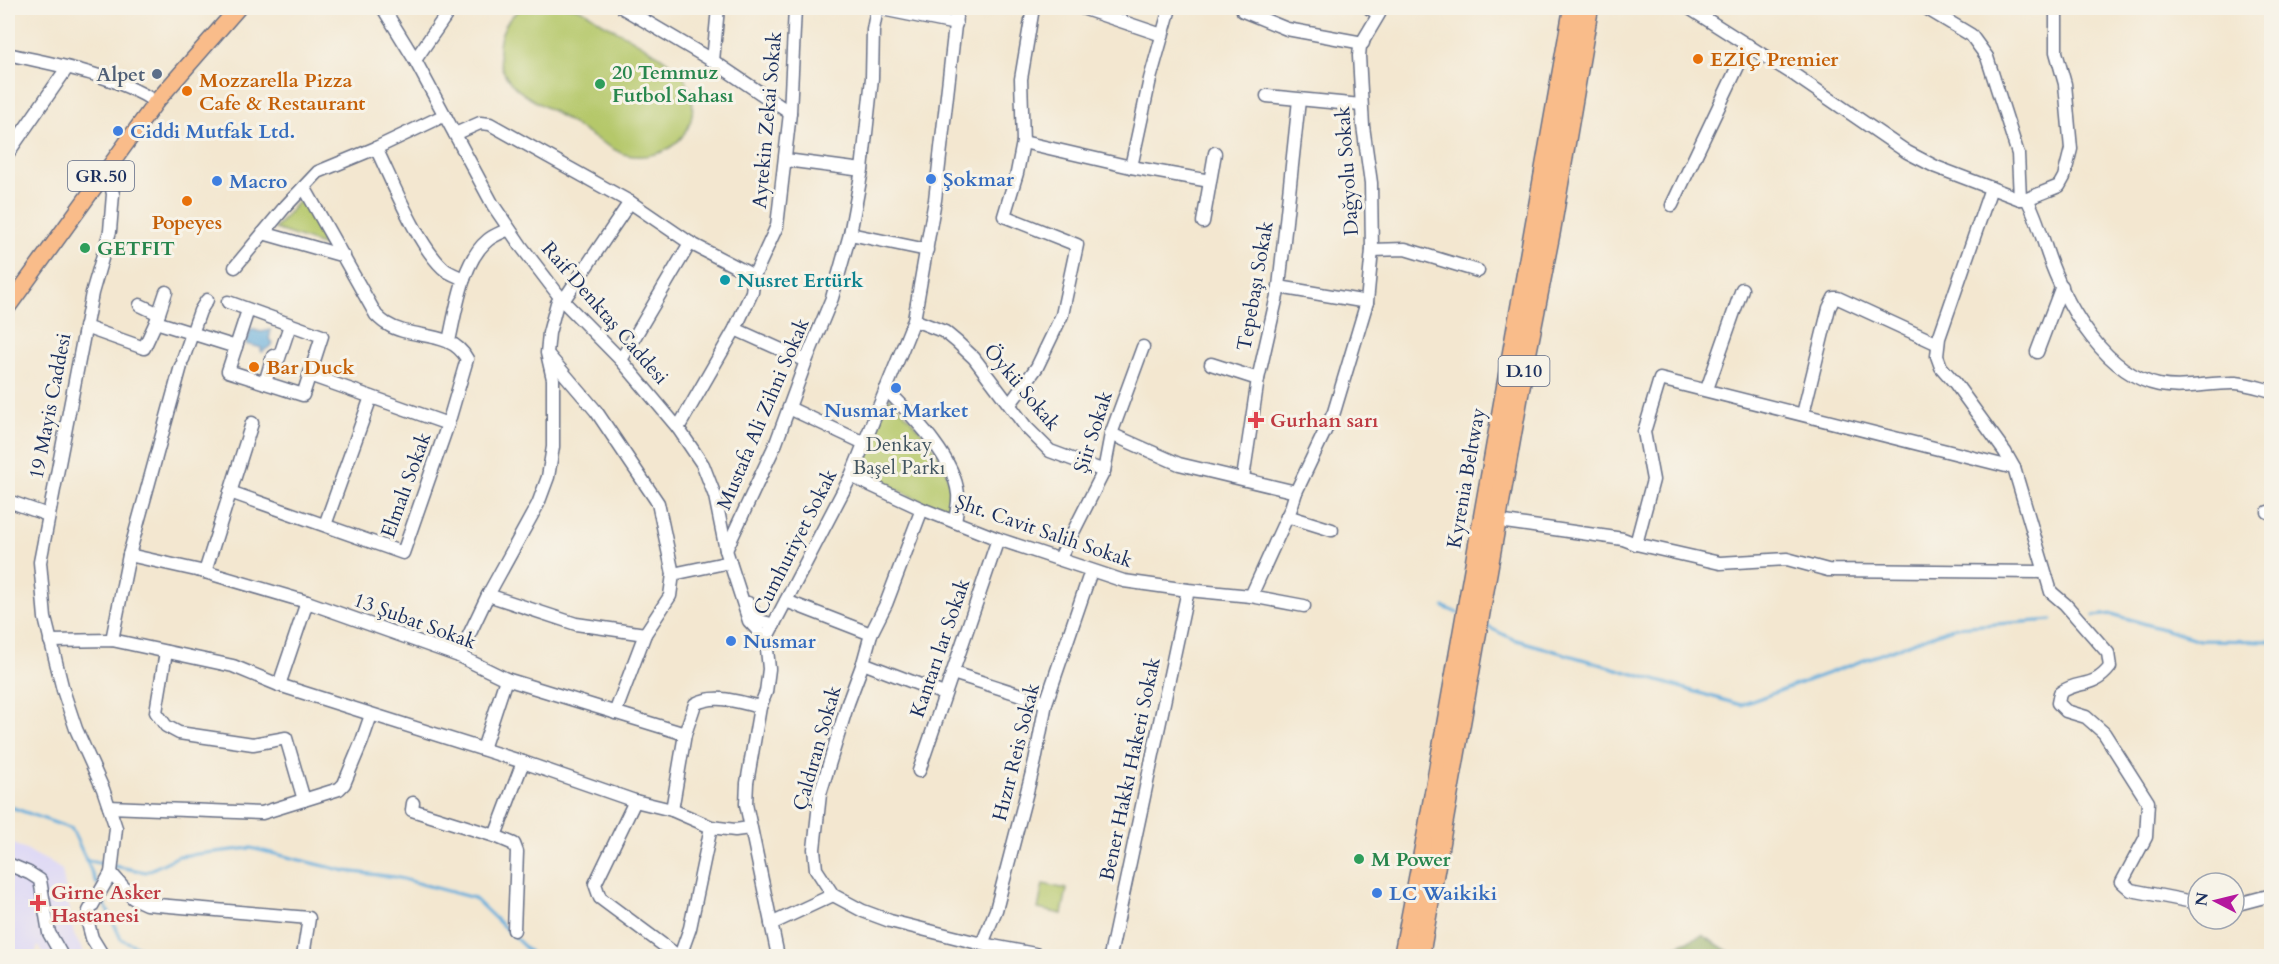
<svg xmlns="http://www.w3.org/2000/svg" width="2279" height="964" font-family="Cardo,serif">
<rect width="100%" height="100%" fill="#f7f3e8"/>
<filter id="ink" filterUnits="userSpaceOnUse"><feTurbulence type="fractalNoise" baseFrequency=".0167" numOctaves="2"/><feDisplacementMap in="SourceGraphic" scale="12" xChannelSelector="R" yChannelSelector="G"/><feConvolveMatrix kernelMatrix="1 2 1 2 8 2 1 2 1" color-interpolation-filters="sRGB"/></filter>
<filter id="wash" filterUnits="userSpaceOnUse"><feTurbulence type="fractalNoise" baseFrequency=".008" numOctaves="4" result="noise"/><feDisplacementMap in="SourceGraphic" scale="24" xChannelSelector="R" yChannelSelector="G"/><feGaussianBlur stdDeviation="1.35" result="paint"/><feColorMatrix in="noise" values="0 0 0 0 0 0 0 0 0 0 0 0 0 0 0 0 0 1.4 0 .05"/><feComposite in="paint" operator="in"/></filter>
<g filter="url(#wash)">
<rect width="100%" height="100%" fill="#f3e7d0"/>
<polygon fill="#dbd6f7" points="8,841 48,861 62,870 74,935 86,956 45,956 38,946 34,956 8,956"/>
<g fill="#b5c86b" stroke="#687c64" stroke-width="1.5">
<path d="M522 8C535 7 566 4 577 8 585 10 594 17 601 22 624 35 651 48 672 65 678 69 684 75 687 82 708 127 668 166 623 154 598 142 575 125 551 110 538 103 522 95 512 84 491 61 496 25 522 8Z"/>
<polygon points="302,197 334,249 275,229"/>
<path d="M889 397C921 430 960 466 950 515L858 471Z"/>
<polygon points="1043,884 1067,889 1062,914 1038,909"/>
</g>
<polygon fill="#90ac5f" stroke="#566e5e" stroke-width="1.5" points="1702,935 1736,956 1652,956"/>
<polygon fill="#65addc" stroke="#406e9d" stroke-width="1.5" points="251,329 261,332 271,330 269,339 273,344 262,352 261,350 262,348 246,344"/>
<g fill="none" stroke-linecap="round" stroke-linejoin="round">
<g stroke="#65addc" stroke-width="3">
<polyline points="1444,607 1458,613"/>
<polyline points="2094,616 2112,614 2200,640 2272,641"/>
<polyline points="1486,626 1513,639 1741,705 1955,627 2052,620"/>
<polyline points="8,806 72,829 97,884"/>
<polyline points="86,860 108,865"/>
<polyline points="114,866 146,872 179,856 251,848 345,871 395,877 474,898 534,956"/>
<polyline points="102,898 121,939 158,956"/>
</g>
</g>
</g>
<g filter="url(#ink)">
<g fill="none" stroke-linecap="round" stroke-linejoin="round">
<g stroke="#676f86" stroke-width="15">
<g id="minor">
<polyline points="383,8 415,60 493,205 521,246 563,301 621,360 678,428 703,465 715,496 726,550 749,621 766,639"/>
<polyline points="623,8 713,61 790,113"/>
<polyline points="877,8 956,24"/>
<polyline points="1082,8 1162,35"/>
<polyline points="1243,8 1243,11 1287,29 1363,43"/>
<path d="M1689 8 1796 76 1907 152 1936 167 2020 199H2027C2038 219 2043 242 2051 263 2069 310 2106 374 2159 385 2185 390 2210 382 2236 383 2248 384 2260 388 2272 391"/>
<polyline points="1926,8 1971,35 1987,57 2018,154 2020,199"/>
<path d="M8 54C59 66 111 73 156 102"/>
<polyline points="415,60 451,8"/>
<polyline points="713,61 718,8"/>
<polyline points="1267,96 1361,105"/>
<polyline points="455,134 480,123 490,124 630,202 690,243 754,276"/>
<polyline points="1023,142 1131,167 1210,181"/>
<path d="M376 148C392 181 417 244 443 268 448 273 457 276 464 279"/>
<polyline points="8,153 67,68"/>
<polyline points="786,160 862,170"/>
<polyline points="1131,167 1150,79 1170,8"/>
<path d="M1991 188 1939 338 1937 356 1941 367 1955 383 2005 452 2014 468 2051 592 2065 604 2108 653 2110 667C2092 690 2079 679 2060 693L2058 703 2066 711 2086 717 2104 733 2148 802 2146 837 2122 882 2131 890 2198 903"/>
<polyline points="2027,199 2059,186 2064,177 2071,149 2065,84 2056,52 2056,8"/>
<polyline points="1672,205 1748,45"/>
<polyline points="1203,222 1215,153"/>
<polyline points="263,233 344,256"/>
<polyline points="850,234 927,250"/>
<polyline points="1372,250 1405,249 1478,271"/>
<polyline points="235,267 284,208 318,172 376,148 445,115"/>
<polyline points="1279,287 1367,302"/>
<polyline points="228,302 322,336 303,395 228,371 248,310"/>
<polyline points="140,305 159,314"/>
<polyline points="914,320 945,332 957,342 974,358 1026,427 1050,451 1104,471"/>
<polyline points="156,322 166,292"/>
<polyline points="85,327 144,348 156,322 236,347"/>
<polyline points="735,329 806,361"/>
<path d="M449 341C456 311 462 261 488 240 494 235 503 232 509 229"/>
<polyline points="2037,352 2062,286"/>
<polyline points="549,356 596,411 658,503 673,574"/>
<polyline points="183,359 200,311 207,300"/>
<polyline points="621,360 690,243"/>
<polyline points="1211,364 1258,379"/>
<polyline points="315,377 448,424"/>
<polyline points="265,383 273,356 279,358 290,325"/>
<path d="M886 389C911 415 954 456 958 494 959 502 956 513 955 522"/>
<polyline points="1707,389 1742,289"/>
<polyline points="1010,404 1037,367 1062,315 1077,245 1004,216 1017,173 1023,142 1021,79 1033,8"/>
<polyline points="789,408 864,443"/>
<polyline points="1803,414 1829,308 1834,298 1838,298 1938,344"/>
<polyline points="678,428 735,329 752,292 754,276 777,226 790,113 795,8"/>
<polyline points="1111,434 1179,464 1296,492"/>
<polyline points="851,476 922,509 998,539 1124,581 1188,590 1251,596 1304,606"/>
<polyline points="1243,478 1258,379 1279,287 1299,100"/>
<path d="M230 492 403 553 448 424 467 359C451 329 411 340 387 324 383 322 379 318 376 315L304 187"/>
<polyline points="8,501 48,515"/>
<polyline points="922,509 886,604 871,634 863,663 848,703 820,794 814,849 816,869 833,895 863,911 890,921 982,944 1035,954 1040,956"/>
<polyline points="2268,512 2272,513"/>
<polyline points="1287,516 1332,530"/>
<polyline points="1498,521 1623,539 1636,544 1720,563 1787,559 1828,570 2044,572"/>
<polyline points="325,525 371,397"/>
<polyline points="1636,544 1653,480 1644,432 1660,379 2014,468"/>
<polyline points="726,550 776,443 806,361 832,298 850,234 862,170 872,78 873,30 877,8"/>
<polyline points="129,555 205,572 307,602 459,656 506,679 685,734"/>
<polyline points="1060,558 1104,471 1111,434 1143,347"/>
<polyline points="205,572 252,423"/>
<polyline points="488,595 576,624 645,634"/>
<polyline points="1251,596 1291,508 1296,492 1334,412 1367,302 1372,250 1371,183 1363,126 1359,56 1360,46 1379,14 1369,8"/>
<polyline points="786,601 871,634"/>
<polyline points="748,603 760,621 774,625"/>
<polyline points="112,640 129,555 181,366"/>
<polyline points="50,641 112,640 233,666 279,685 523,762 635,801 672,810 711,827 735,830 750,828"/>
<polyline points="166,652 156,712 166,726 179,733 253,744 286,738 304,800"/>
<polyline points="459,656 488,595 538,504 548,477 553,447 553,379 547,353 549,333 557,303 563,301 630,202"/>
<polyline points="863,663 944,694"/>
<polyline points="953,673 1046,703"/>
<polyline points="279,685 307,602"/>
<polyline points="615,713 645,634 670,596 673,574 730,562"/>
<polyline points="483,749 506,679"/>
<polyline points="919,771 998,539"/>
<polyline points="635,801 595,884 600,898 678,956"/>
<polyline points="413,803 412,810 495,836 523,762"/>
<polyline points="109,807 262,813 339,789 344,784 362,741 371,715"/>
<path d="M672 810 685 734 695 704C716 693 738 702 760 707"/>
<polyline points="495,836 514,844 517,852 514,930"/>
<polyline points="8,864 29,873 40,880 49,933 62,956"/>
<polyline points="111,873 133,898 146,904 309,918 303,956"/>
<polyline points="2234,905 2272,895"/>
<polyline points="771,924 833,895"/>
<polyline points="982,944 996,910 1035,761 1046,703 1091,571"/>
<polyline points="103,956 92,938 88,923 89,911 111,873 116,828 103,789 76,729 63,690 45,618 40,562 92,293 110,231 113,194 107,167"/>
<polyline points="680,956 690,928 711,827"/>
<polyline points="778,956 746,804 747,783 760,707 766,692 769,669 766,639 851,476 914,320 935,200 957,8"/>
<polyline points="1110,956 1188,590"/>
</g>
</g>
<g stroke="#676f86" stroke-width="18">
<polyline id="major" points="8,307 156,102 238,8"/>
</g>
<g stroke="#676f86" stroke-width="21">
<g id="highway">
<polyline points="1403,956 1427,832 1573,8"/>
<polyline points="1420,956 1520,389 1551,231 1589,8"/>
</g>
</g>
<use href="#minor" stroke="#fff" stroke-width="12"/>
<use href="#major" stroke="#f9bc8a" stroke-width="15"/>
<use href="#highway" stroke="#f9bc8a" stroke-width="18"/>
</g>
</g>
<g fill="#e8710a" stroke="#f7f3e8" stroke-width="2">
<circle cx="1698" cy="59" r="6"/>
<circle cx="187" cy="91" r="6"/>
<circle cx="187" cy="201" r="6"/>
<circle cx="254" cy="367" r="6"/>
</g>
<circle fill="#5c6f8a" stroke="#f7f3e8" stroke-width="2" cx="157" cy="74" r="6"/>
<g fill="#2e9e5b" stroke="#f7f3e8" stroke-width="2">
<circle cx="600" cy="84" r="6"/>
<circle cx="85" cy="248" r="6"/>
<circle cx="1359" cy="859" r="6"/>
</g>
<g fill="#3f7fe0" stroke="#f7f3e8" stroke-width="2">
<circle cx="118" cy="131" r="6"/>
<circle cx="931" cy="179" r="6"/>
<circle cx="217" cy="181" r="6"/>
<circle cx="896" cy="388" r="6"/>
<circle cx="731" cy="641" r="6"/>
<circle cx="1377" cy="893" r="6"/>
</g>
<circle fill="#0f9aa8" stroke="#f7f3e8" stroke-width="2" cx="725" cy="280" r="6"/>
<g fill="#e0444e" stroke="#f7f3e8" stroke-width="2">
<path d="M1253 411h6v6h6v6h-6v6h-6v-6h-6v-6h6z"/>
<path d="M35 894h6v6h6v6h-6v6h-6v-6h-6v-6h6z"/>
</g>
<g text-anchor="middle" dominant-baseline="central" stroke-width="6" stroke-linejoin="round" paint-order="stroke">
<g fill="#f7f3e8" stroke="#5d6a87" stroke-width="1.5">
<rect x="68" y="161" width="66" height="30" rx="4.5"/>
<rect x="1498.5" y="356" width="51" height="30" rx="4.5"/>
</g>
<g font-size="18" font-weight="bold" fill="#1b2f5e">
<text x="101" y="176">GR.50</text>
<text x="1524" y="371">D.10</text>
</g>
<g font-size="20" font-weight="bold" fill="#c56008" stroke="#f7f3e8" text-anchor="start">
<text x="1710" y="59">EZİÇ Premier</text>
<text x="199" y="80">Mozzarella Pizza<tspan x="199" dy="23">Cafe &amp; Restaurant</tspan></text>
<text x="187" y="222" text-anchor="middle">Popeyes</text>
<text x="266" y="367">Bar Duck</text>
</g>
<g font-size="20" font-weight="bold" fill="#27864d" stroke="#f7f3e8" text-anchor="start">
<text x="612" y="72">20 Temmuz<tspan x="612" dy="23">Futbol Sahası</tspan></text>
<text x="97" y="248">GETFIT</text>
<text x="1371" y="859">M Power</text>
</g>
<g font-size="20" font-weight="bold" fill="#4e5e75" stroke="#f7f3e8" text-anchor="end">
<text x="145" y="74">Alpet</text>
</g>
<g font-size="20" fill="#1b2f5e" stroke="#f7f3e8">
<text transform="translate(767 120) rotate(-85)">Aytekin Zekai Sokak</text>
<text transform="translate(1347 171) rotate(-94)">Dağyolu Sokak</text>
<text transform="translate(1255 286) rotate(-80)">Tepebaşı Sokak</text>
<text transform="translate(605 313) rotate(49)">Raif Denktaş Caddesi</text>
<text transform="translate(1022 387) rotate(50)">Öykü Sokak</text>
<text transform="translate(50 406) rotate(-79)">19 Mayis Caddesi</text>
<text transform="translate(763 414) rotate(-67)">Mustafa Ali Zihni Sokak</text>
<text transform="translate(1093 432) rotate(-72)">Şiir Sokak</text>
<text transform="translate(1466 478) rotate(-80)">Kyrenia Beltway</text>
<text transform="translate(406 485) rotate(-70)">Elmalı Sokak</text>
<text transform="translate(1044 531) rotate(19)">Şht. Cavit Salih Sokak</text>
<text transform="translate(795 542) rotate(-63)">Cumhuriyet Sokak</text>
<text transform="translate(415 621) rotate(20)">13 Şubat Sokak</text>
<text transform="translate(940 648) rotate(-71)">Kantarı lar Sokak</text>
<text transform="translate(817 748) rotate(-74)">Çaldıran Sokak</text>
<text transform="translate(1016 752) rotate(-76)">Hızır Reis Sokak</text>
<text transform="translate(1130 769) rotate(-78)">Bener Hakkı Hakeri Sokak</text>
</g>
<g font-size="20" font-weight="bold" fill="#366cbe" stroke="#f7f3e8" text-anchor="start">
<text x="130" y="131">Ciddi Mutfak Ltd.</text>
<text x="943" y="179">Şokmar</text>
<text x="229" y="181">Macro</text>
<text x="896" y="410" text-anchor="middle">Nusmar Market</text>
<text x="743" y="641">Nusmar</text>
<text x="1389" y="893">LC Waikiki</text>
</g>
<g font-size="20" font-weight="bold" fill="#0d838f" stroke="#f7f3e8" text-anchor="start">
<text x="737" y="280">Nusret Ertürk</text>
</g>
<g font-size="20" font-weight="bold" fill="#be3a42" stroke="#f7f3e8" text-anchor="start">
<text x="1270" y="420">Gurhan sarı</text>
<text x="51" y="892">Girne Asker<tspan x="51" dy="23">Hastanesi</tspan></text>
</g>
<g font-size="20" fill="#425561" stroke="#f7f3e8">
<text x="899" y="444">Denkay<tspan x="899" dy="23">Başel Parkı</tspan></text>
</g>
</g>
<rect width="2279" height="964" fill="none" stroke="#f7f3e8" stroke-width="30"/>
<g transform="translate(2216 901) rotate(277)"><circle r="28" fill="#f7f3e8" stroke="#9fa5b1" stroke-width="1.5"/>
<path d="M0-4.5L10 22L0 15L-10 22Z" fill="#b5179e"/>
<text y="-9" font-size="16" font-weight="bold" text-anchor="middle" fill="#1b2f5e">N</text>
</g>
</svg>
